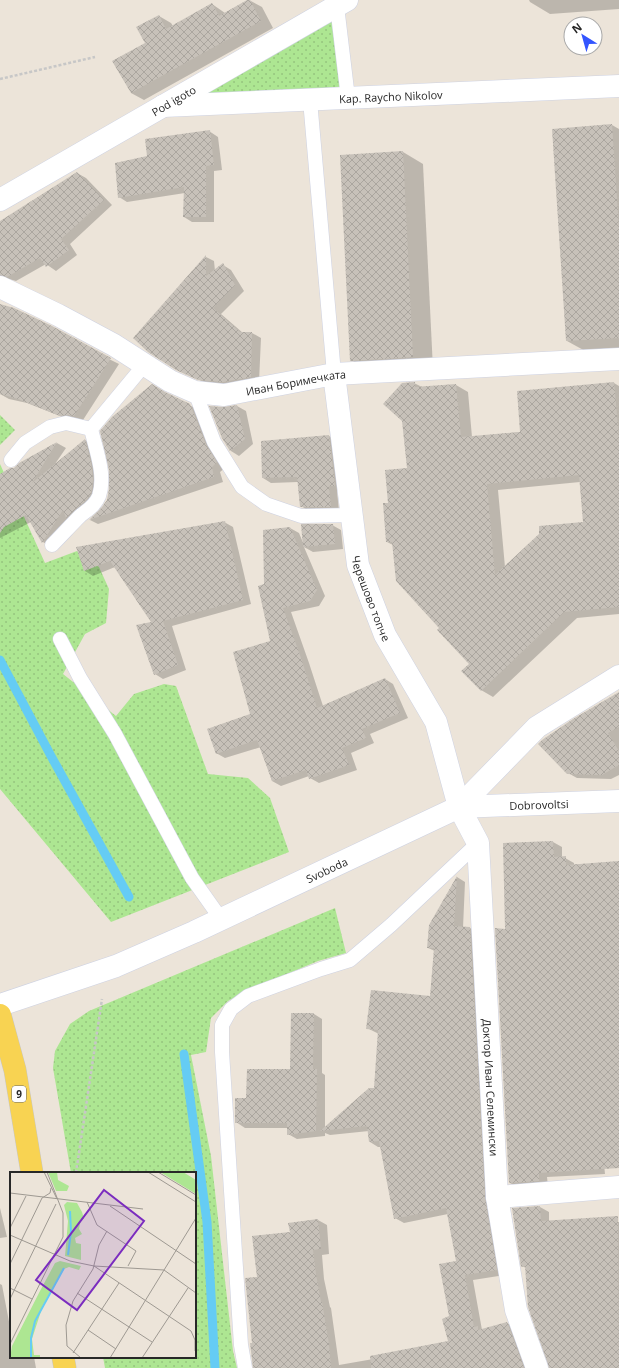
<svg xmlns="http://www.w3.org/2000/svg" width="619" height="1368" font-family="'Open Sans',sans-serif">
<defs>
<pattern id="grass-dots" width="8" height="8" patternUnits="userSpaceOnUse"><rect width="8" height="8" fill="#ade692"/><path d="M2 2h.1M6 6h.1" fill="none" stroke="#95c57e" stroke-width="1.8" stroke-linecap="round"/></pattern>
<pattern id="building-cross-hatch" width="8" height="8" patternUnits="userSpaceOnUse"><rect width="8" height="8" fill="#c7c1b9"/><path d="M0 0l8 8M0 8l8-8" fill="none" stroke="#aba69f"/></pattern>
</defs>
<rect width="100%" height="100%" fill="#ece4d9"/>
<g fill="url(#grass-dots)">
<polygon points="337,6 348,98 163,106"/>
<polygon points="0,415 15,430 0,445"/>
<polygon points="0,464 45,563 77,551 99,567 109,589 106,623 85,634 63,674 116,716 134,694 164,684 176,686 208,774 248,778 270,798 289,852 111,922 0,789"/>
<polygon points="335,908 346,953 318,961 247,991 228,1001 211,1018 206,1052 191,1055 211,1156 233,1351 237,1368 105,1368 103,1357 195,1357 195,1173 71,1173 53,1068 55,1051 70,1024 89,1011"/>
</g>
<g fill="#0003" fill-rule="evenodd">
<polygon points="249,0 262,7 273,28 144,100 131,93 146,43 159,16 171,23 173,26 212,4 225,13"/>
<polygon points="529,0 619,0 619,9 550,14 530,2"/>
<polygon points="612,125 619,129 619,350 587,352 567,341"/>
<polygon points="209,131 218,137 222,170 214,171 214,222 192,222 184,217 185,193 127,202 119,197 148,156"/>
<polygon points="403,152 423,164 433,369 372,372 351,360"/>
<polygon points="77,173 86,178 112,205 70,244 77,255 56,271 46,264 16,281 9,279 2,281 0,284 0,232"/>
<polygon points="206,257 214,261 215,271 223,265 231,270 244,291 221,314 243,333 252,333 261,338 259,382 233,387 208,384 176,369 134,338"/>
<polygon points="0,305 119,364 83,420 70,420 27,403 9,399 0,394"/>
<path d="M414 383 422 387 456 385 468 392 472 437 521 432 614 383 619 386V614L577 618 493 697 481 690 470 664 440 628 393 545 387 542 389 504 408 468ZM580 482 584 523 505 567 498 490Z"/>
<polygon points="167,394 199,410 225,468 220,472 223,482 98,524 90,520 103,508"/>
<polygon points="237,406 246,411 253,444 239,456 231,451 223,408"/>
<polygon points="329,436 338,441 344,490 337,491 339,511 309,511 301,506 298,482 271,483 263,478"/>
<polygon points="85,440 93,445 101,492 51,547 43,542 31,522 0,538 0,475 15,469 20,464 57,443 66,448 55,464"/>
<polygon points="224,522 233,527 251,604 172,626 186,670 163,679 155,674 152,623 115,567 93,576 85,571 77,548"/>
<polygon points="332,525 341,530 343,549 313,552 304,547 325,596 319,606 291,612 309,663 323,706 385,679 393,684 408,718 370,734 374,743 351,753 357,770 319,783 310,778 309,776 281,786 272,781 261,747 225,758 216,753 252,715 272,641 265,585 290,528 299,533 304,545"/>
<polygon points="619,693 619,775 611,779 577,778 568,773"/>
<polygon points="553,842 562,847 562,858 565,858 574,863 574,865 619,862 619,1163 604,1164 605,1174 547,1177 548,1186 519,1188 510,1183 506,930"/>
<polygon points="457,877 465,882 463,928 470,928 479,933 505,1275 473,1280 482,1330 507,1323 516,1328 530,1368 254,1368 253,1343 258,1277 291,1233 318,1220 327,1225 329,1254 322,1255 324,1279 330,1307 331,1308 339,1365 379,1358 449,1342 450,1317 457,1262 448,1214 404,1223 395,1218 381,1147 378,1147 370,1142 369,1131 330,1135 325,1133 325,1136 297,1139 288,1134 288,1128 245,1128 236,1122 247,1099 291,1070 314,1014 322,1019 322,1073 325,1075 325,1128 375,1089 379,1034 367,1028 431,997 435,951 428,948 430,925"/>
<polygon points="540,1207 549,1212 549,1222 619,1222 619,1368 579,1368 526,1268 522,1266 513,1209"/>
<polygon points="0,1208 7,1237 0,1238"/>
<polygon points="0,1284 2,1285 11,1332 11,1357 34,1357 36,1368 0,1368"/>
</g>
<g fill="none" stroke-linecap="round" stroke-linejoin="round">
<g stroke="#65ccf4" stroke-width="9">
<polyline points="0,660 51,756 129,897"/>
<polyline points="184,1054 207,1222 215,1368"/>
</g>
</g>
<g fill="url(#building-cross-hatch)" fill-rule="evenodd">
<polygon points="247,0 250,0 261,21 131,93 112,61 145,43 136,27 159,15 166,29 212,3 219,16"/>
<polygon points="612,124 619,228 619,338 566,341 552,129"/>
<polygon points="210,130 214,165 206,166 206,217 183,217 184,187 118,198 115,163 147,156 145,139"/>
<polygon points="403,151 413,357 350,361 340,155"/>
<polygon points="77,172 104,200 61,239 69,250 46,267 40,258 7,277 0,275 0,221"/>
<polygon points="206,255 206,276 223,263 235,285 213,308 240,332 252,332 251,377 223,382 198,380 176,370 148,352 133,338"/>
<polygon points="0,304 14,308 52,326 111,358 74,416 68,415 60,416 18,399 0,394"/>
<path d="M415 382V387L456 384 461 437 520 432 517 391 614 382 619 437V607L564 612 481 691 461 671 469 664 437 630 439 628 396 581 392 542H386L383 503H388L385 470 407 468 402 421 383 404 402 383ZM579 475 583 522 539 526V534L495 575 487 484Z"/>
<polygon points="152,384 165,392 190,404 206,445 217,462 212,467 214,477 89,520 102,507 107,500 109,489 109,470 100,431 112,417"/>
<polygon points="237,405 245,439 230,451 222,438 209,406 223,407"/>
<polygon points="329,435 335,486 329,486 331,507 300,507 297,477 262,478 261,441"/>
<polygon points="85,439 91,464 93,480 91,493 87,499 66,518 63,510 42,543 26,515 4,527 0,533 0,474 10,468 14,468 19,463 57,442 32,483"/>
<polygon points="225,521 243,600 163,621 178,665 154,675 136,625 151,622 110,561 84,571 76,547"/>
<polygon points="301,524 333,524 335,544 303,547"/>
<polygon points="290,527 317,590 310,601 283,608 301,658 317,708 385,678 400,713 362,729 366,738 342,748 349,765 309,779 306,770 272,781 257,740 216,754 207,729 250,714 233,652 270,641 258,586 264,584 263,530"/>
<polygon points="619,692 619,727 608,733 619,751 619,765 602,775 567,774 538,744 542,740 573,719"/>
<polygon points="553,841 554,857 566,856 566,865 619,861 619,1168 539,1173 539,1181 509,1183 495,928 505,929 503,843"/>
<polygon points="457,876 454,926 470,927 485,1198 497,1270 465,1275 474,1327 478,1326 478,1330 507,1322 524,1368 371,1368 370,1356 448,1341 442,1319 449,1316 439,1264 456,1261 446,1208 394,1219 379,1141 369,1142 367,1126 320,1131 369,1088 374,1088 378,1030 366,1029 371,990 430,996 434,948 427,948 429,925"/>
<polygon points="291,1013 314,1013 313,1069 317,1069 316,1131 287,1135 287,1123 235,1123 235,1098 246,1098 247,1069 290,1069"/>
<polygon points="540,1206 541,1221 618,1216 619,1368 549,1368 528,1307 525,1266 521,1267 512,1208"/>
<polygon points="318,1219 321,1249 313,1250 316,1274 321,1302 322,1302 329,1344 331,1368 253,1368 250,1343 252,1343 245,1278 257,1277 252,1236 290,1232 288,1223"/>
</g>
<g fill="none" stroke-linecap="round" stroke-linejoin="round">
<g stroke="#ced2e2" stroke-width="15">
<g id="service">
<polyline points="334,0 337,6 348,98"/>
<polyline points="310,100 334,374"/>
<polyline points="195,392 214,442 242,487 266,504 301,516 352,515"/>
<polyline points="11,460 25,443 50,427 66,423 91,429"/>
<path d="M52 545C61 536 70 526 80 516 87 510 95 506 99 496 106 475 96 450 91 429L145 364"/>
<polyline points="60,639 80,678 115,734 192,878 221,919"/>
<polyline points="245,1368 241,1345 222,1052 222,1025 231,1009 248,996 321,969 350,960 391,925 478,843"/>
</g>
</g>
<g stroke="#ced2e2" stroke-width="23">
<g id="minor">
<path id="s1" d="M163 106 619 86"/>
<path id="s2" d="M0 200 347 0"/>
<path id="s3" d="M0 287 58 315 114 345 170 381 195 392 224 395 334 374 619 359"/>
<path id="s4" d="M334 374 358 565 385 635 436 722 459 807 478 843 497 1197 516 1310 537 1368"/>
<path id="s5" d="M459 807 619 801"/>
<path id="s6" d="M0 1005 116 966 194 932 459 807 537 727 619 676"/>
<polyline points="497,1197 619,1187"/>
</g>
</g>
<g stroke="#c7c7c7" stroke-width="23">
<g id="primary">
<polyline points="0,1015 15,1070 32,1173"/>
<polyline points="63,1357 65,1368"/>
</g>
</g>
<g stroke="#c7c7c7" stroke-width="2.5" stroke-dasharray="3 2" stroke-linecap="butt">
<polyline points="0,79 95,57"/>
<polyline points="76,1173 102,999"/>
</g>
<use href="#service" stroke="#fff" stroke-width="14"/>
<use href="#minor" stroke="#fff" stroke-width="22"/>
<use href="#primary" stroke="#f8d352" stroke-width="22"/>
</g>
<g text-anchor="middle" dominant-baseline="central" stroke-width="4" stroke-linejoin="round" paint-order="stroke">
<rect fill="#fff" stroke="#686868" stroke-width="1" x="12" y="1086" width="14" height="16" rx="3"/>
<g font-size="10" font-weight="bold" fill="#282828">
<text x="19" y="1094">9</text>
</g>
<g font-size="11" fill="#282828" stroke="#fff">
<text stroke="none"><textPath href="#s1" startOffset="228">Kap. Raycho Nikolov</textPath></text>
<text stroke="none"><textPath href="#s2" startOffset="200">Pod igoto</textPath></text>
<text stroke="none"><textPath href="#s3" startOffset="324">Иван Боримечката</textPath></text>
<text stroke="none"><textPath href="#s4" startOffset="228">Черешово топче</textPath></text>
<text stroke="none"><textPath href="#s5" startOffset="80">Dobrovoltsi</textPath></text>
<text stroke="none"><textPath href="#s6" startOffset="354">Svoboda</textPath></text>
<text stroke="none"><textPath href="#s4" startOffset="742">Доктор Иван Селемински</textPath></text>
</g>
</g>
<g transform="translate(10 1172)">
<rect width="186" height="186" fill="#ece4d9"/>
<path d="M150 0H173L186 8V22ZM57 30 67 31 72 40 74 47H71L69 57 72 62 65 66 66 71 71 72V88L55 84 58 49 54 33ZM50 89 71 94 69 98 59 95 54 97 33 133 22 167 24 183H30V186H0L2 174 30 119 45 91Z" fill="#ade692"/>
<path d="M38 0H47L48 8 59 14 57 19H46Z" fill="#ade692"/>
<path fill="none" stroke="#65ccf4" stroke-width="2" d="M58 83 61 60 60 39M21 186V166L25 149 54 96"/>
<path fill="none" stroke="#9e9992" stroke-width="1" d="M34 0 47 27M138 0 186 30M148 0 186 23M0 21 133 37M32 26 40 21 41 16M77 30 87 53 126 79 118 94M100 34 186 92M0 56 16 24M0 63 60 89 84 94 154 98 186 121M0 92 32 26M84 94 181 159 185 168V179M0 116 22 127M67 121 142 170M0 127 46 32M78 158 106 177M0 172 53 65V41L37 0M63 181 109 111M71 186 57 174 56 153 63 129 83 97 89 73 97 59M100 186 186 46M132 186 178 116"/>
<path fill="#7b2cbf" fill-opacity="0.15" stroke="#7b2cbf" stroke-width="2" d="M94 18 134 49 67 138 26 108Z"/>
<rect width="186" height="186" fill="none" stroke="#282828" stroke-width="2"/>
</g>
<g transform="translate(583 36) rotate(323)"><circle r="19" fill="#ffffff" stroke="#a9a9a9"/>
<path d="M0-3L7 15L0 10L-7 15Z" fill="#3355ff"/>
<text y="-6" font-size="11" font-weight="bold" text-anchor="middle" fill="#282828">N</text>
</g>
</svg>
